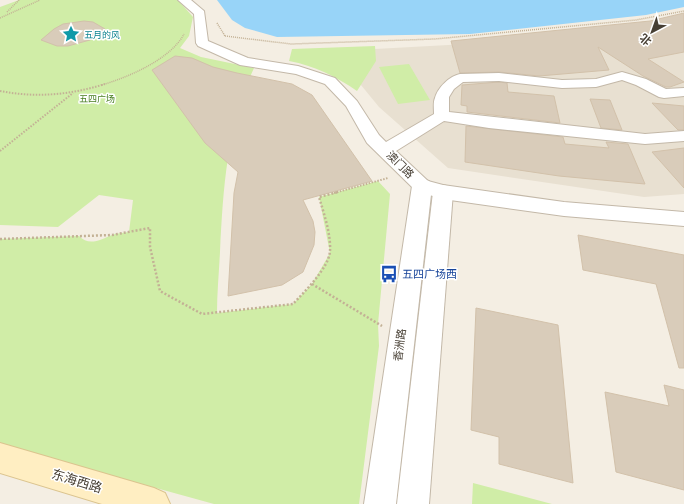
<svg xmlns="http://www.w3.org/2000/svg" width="684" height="504" font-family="Figtree,'Noto Sans SC',sans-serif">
<rect width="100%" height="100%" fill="#f4eee3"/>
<polygon fill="#e8e0d1" points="684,20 684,194 644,197 448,168 379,107 338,57 338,51 485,43"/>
<g fill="#d0eda7">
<path d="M19 0H178L193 17 189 36 180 48 201 57 254 68C227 125 223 190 220 252 219 272 217 293 217 313L293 304 312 284 330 253 319 197 378 181 390 194 378 324 379 346 359 504H214L0 445V239L79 236C89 247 102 239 112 235 117 233 124 233 129 232L133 200 99 195 58 227 0 225V7Z"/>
<path d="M375 46 376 61 357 91C335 76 315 66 289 61L292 49Z"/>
<polygon points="409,64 430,100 398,104 379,67"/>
<polygon points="473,483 552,504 472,504"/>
</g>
<polygon fill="#98d4f8" points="217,0 684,0 684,7 646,15 470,34 277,37 245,28 232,20"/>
<g fill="#d9ccba" stroke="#d2c1aa">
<polygon points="684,13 684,52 648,59 684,82 670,87 666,87 643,76 598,47 609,70 539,76 499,72 460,73 451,41 650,21"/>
<polygon points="84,21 93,22 105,29 90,40 68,46 57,46 41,40 54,29 63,24"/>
<polygon points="175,56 192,58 213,67 237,73 292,84 312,95 372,181 303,200 313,221 315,232 314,245 303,272 282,285 228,296 234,193 238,172 205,143 152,70"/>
<polygon points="499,82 507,83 508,92 554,96 560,123 467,112 467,106 461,105 462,85"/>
<polygon points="590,99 610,100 622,130 601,128"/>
<polygon points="652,103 684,106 684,130 678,130"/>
<polygon points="466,126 563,137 565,144 609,148 606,142 628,144 645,184 559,176 465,162"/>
<polygon points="684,148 684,188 652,152"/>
<polygon points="578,235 684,255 684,368 679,368 656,284 583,270"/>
<polygon points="476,308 558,325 573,483 499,464 499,437 471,430"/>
<polygon points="664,385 684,390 684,490 616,472 605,392 669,406"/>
</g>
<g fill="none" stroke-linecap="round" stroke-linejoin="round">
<g stroke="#c3b8a8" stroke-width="2">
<path id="minor" d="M178 0H191L204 11 208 41 248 58 298 66 335 78 357 101 379 135 386 142 434 114C434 109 433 102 435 98 438 87 450 76 460 74L499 73 562 80 596 79 622 72 646 79 666 89 684 88V96L664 98 659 97 636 85 622 80 596 87 562 88 499 81 463 82 454 89 449 97V112L645 134 684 131V141L645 144 489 128 444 121 396 151 428 181 443 185 564 202 684 212V226L564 216 443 199 416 191 367 143 346 106 325 84 296 74 240 65 198 46 196 43 194 14Z"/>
</g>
<g stroke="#c3b8a8" stroke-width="2">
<g id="tertiary">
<polygon points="422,179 429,181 432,186 396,504 364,504 412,186 415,181"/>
<polygon points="443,185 450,187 453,192 429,504 397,504 433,192 436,187"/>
</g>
</g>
<g stroke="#dbc48f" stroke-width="2">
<polygon id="secondary" points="0,443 154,488 165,493 170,504 102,504 0,473"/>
</g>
<g stroke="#c3b195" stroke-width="1.5" stroke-dasharray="1 1" stroke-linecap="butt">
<polyline points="7,12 19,0"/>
<polyline points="0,18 40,0"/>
<polyline points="217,23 225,36"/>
<polyline points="225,36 291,44 435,39 636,20 684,11"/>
<path d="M102 85C128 77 170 60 184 34"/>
</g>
<g stroke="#c3b195" stroke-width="2" stroke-dasharray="1.5 1.5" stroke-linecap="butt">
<path d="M0 91C36 98 70 95 105 84"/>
<polyline points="0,151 73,93"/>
<polyline points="334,193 388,178"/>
</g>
<g stroke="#c3b195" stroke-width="2.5" stroke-dasharray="2 2" stroke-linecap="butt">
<path d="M0 239 112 235 150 228V247L160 291 202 314 293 304C304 292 329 268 330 251 331 234 324 214 319 197L338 192"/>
<polyline points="312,284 382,326"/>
</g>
<use href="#minor" fill="#fff" fill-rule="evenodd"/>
<use href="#tertiary" fill="#fff" fill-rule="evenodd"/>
<use href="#secondary" fill="#ffeec2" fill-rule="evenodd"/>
</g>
<defs>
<g id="sight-bare" transform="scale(1.38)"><path d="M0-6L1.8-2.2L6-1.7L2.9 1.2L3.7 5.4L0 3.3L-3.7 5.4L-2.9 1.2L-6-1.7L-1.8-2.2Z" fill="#0f9aa8" stroke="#fff" stroke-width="2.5" paint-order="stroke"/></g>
<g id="bus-bare" transform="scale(1.38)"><path d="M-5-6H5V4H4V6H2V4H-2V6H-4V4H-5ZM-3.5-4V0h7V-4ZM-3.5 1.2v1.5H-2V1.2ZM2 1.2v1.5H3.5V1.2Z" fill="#1a4fb4" stroke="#fff" stroke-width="2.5" paint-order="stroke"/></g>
</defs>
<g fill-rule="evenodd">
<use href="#sight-bare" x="71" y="34"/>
<use href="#bus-bare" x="389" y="274"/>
</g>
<g text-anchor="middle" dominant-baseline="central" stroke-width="3" stroke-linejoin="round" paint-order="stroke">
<g font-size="9" fill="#0d838f" stroke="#fff" text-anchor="start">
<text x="84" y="34">五月的风</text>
</g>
<g font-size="9" fill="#477d20" stroke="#fff">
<text x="97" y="98">五四广场</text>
</g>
<g font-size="11" fill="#463e33" stroke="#fff">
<text transform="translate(400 165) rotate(45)">澳门路</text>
<text transform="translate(400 345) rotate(-83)">香洲路</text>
</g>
<g font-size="11" fill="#164399" stroke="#fff" text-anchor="start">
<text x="402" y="274">五四广场西</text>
</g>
<g font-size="13" fill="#463e33" stroke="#fff">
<text transform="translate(77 481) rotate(17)">东海西路</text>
</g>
</g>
<g transform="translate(652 32) rotate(221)" stroke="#ffffff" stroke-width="3" paint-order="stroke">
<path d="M0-3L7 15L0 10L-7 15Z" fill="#463e33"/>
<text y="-6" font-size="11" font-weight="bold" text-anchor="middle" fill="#463e33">北</text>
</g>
</svg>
